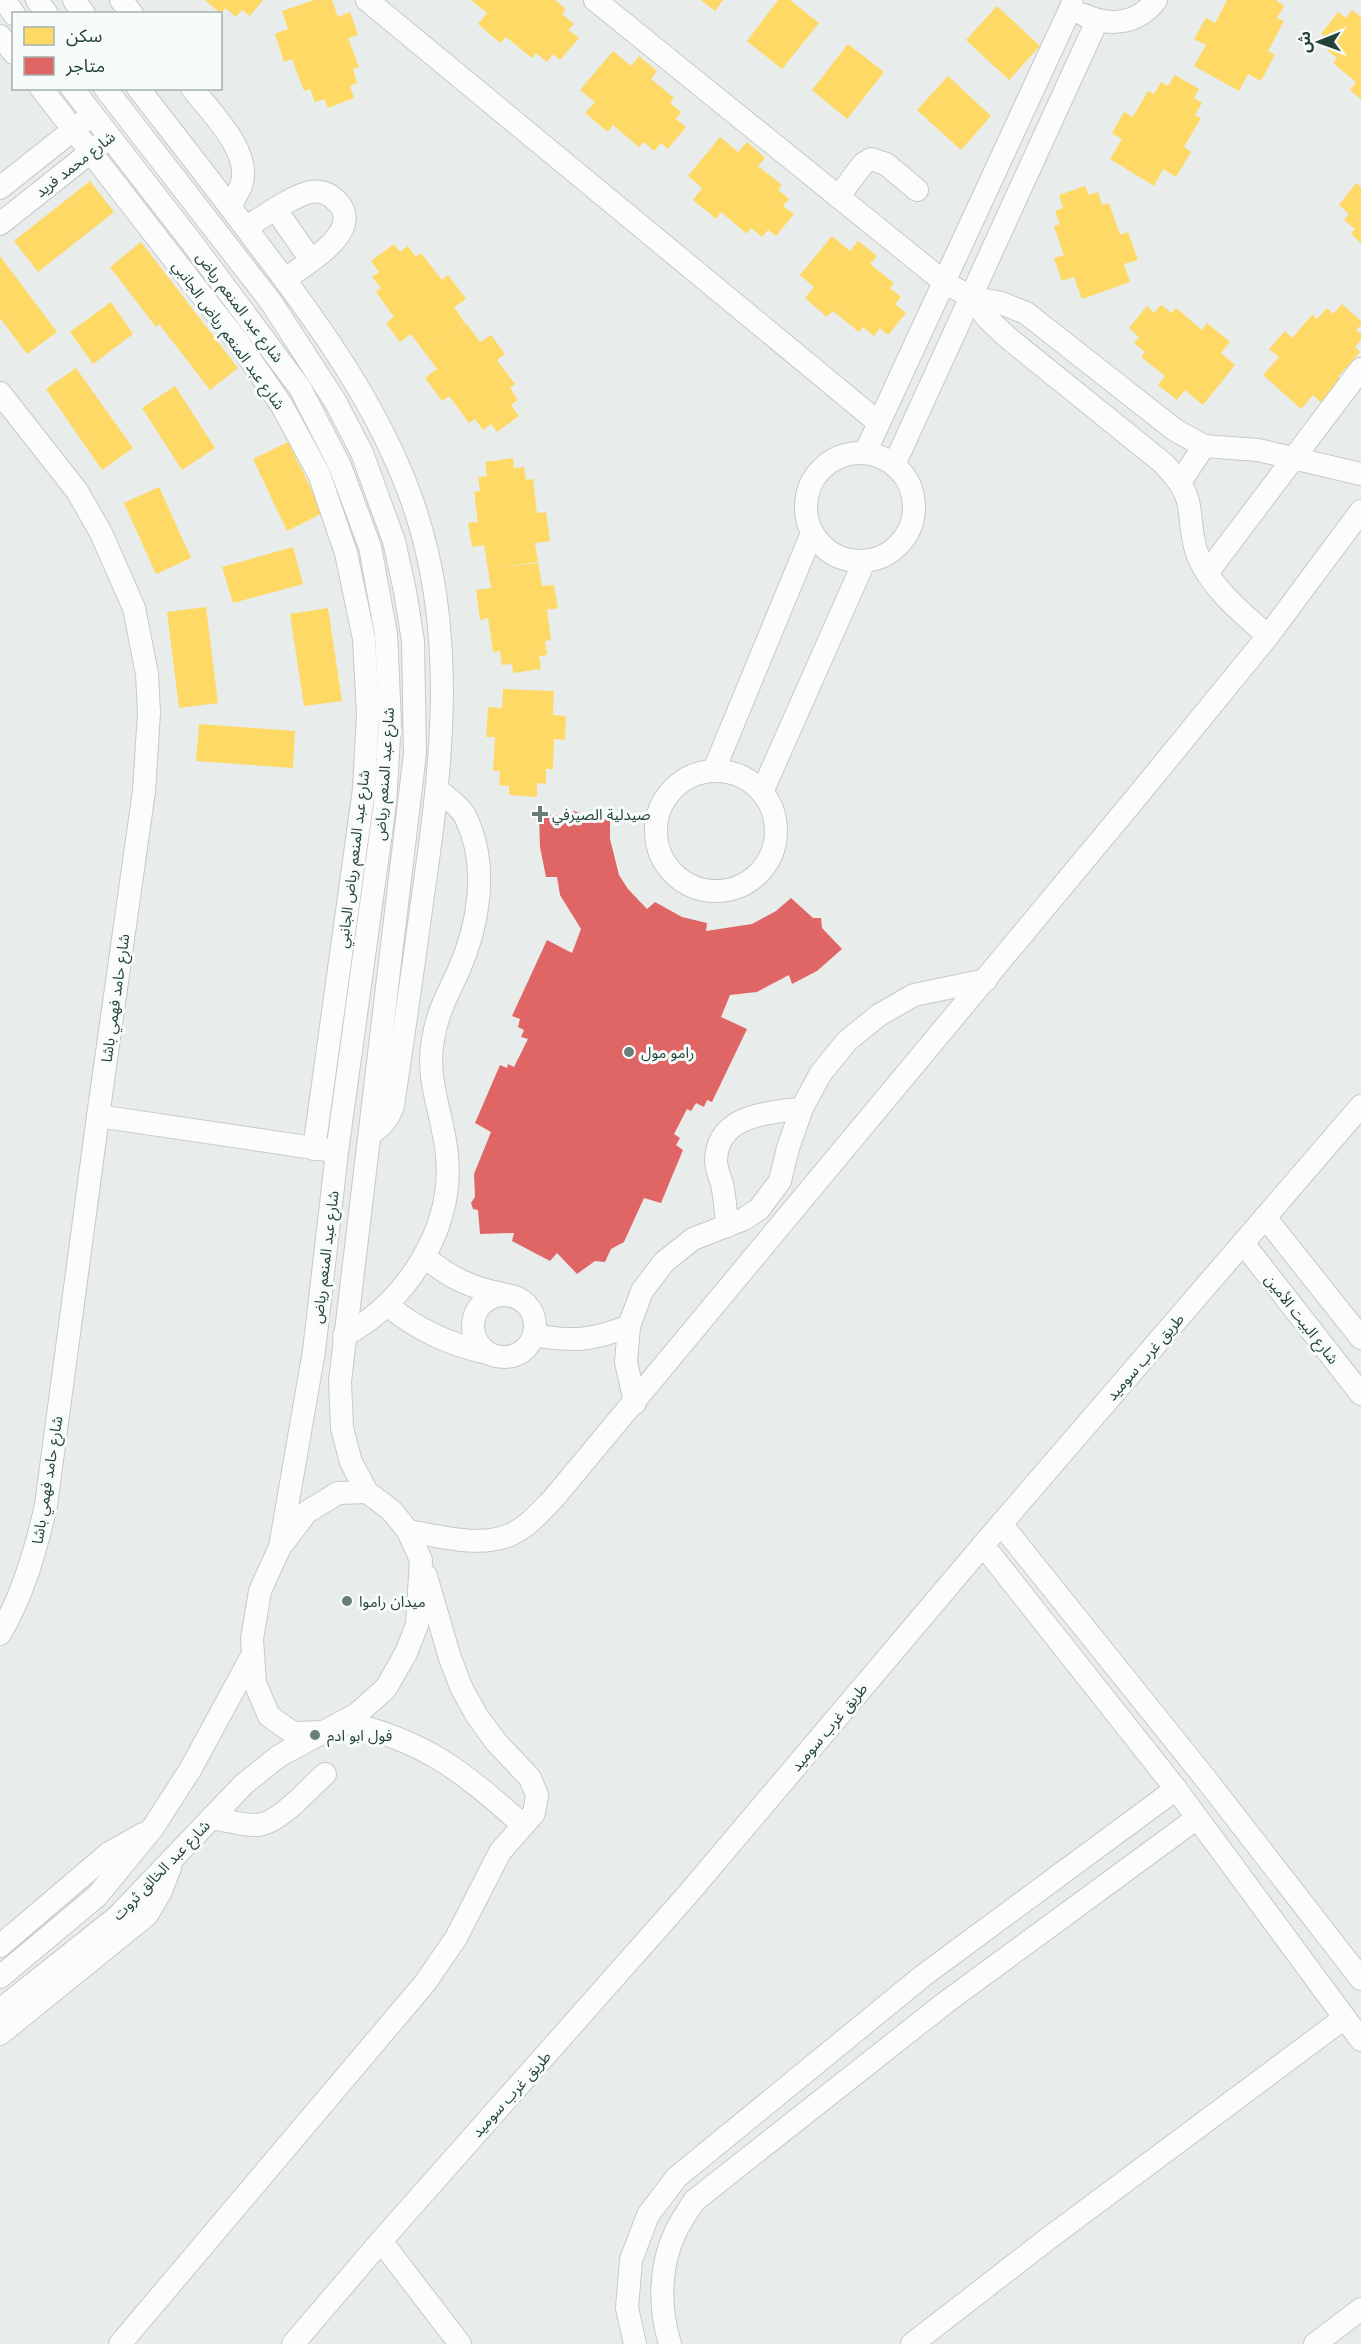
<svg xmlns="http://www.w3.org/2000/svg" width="1361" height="2344" font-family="Inter,'Noto Sans Arabic',sans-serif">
<rect width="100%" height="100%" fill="#e8edeb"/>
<g fill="#ffd966">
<polygon points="205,0 263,0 250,16 242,10 236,17 225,8 221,14"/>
<polygon points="314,0 332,0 338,17 350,12 358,35 348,38 359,67 353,69 357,83 350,86 354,98 328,108 324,99 315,102 310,89 304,91 292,59 284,62 275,34 288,29 282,11"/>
<polygon points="471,0 555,0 566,9 562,14 574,24 568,30 579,38 560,60 553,54 547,62 536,53 532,58 506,37 500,43 478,24 487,13"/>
<polygon points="701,0 723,0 715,11"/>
<polygon points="778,0 790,0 819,23 782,69 747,41"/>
<polygon points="1227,0 1276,0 1284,6 1277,18 1284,21 1268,51 1275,55 1261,81 1248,74 1239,91 1194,66 1206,45 1194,39 1206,18 1215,23"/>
<polygon points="997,6 1040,46 1009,80 966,40"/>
<polygon points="1352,10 1361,17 1361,99 1350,90 1356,82 1333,63 1337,58 1326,49 1331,42 1321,34 1338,12 1346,18"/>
<polygon points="848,44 884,72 847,119 812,90"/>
<polygon points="613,51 631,66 639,56 657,71 651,79 674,98 670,103 681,112 676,119 686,127 668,149 661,143 654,151 644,142 639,147 613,125 608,132 585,113 595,102 580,90"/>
<polygon points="1175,75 1199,89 1194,98 1202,103 1195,115 1201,118 1184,147 1191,152 1176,177 1163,169 1154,186 1110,159 1122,139 1112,133 1124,112 1133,117 1148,91 1154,94 1161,82 1168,86"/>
<polygon points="948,76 991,116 961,150 917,110"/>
<polygon points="720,137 738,152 747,142 765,158 758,166 782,185 778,190 789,199 783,206 794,214 776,236 768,230 762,237 751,228 747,234 721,212 716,219 693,200 702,188 688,176"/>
<polygon points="90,181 114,212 38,272 14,241"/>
<polygon points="1356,183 1361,187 1361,243 1351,234 1355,229 1344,220 1349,214 1339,205"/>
<polygon points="1085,186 1089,195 1098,192 1102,205 1109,203 1120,235 1128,232 1138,260 1124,264 1130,282 1082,299 1074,277 1062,281 1054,258 1064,255 1054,226 1060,224 1055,211 1063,208 1059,195"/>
<polygon points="832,236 850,251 858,241 877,256 870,264 894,283 890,288 901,297 895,304 906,313 888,335 880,328 874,336 863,327 859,332 833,311 827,317 805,298 814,287 800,275"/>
<polygon points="141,242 238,368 210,390 159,324 156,327 110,267"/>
<polygon points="394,244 400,252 408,246 416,257 421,253 442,280 448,275 466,299 454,307 465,323 441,342 466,323 480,342 491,335 505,354 497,360 515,384 510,388 518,400 511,405 519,416 497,432 491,424 483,430 475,419 469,423 449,396 442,401 425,378 437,369 411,334 400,342 386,323 394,317 376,292 381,288 372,277 379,272 371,261"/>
<polygon points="0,256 57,332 27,354 0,318"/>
<polygon points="111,302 133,334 93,364 70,332"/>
<polygon points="1342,304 1361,321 1361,325 1356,330 1361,334 1361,340 1355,347 1360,352 1338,377 1344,383 1324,405 1313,395 1301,409 1263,375 1279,357 1269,349 1285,331 1292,338 1312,315 1317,319 1327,308 1333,314"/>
<polygon points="1161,305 1172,313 1176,308 1202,330 1207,323 1230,342 1221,353 1235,365 1203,405 1185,390 1177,400 1158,385 1165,376 1141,357 1145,352 1134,343 1139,337 1129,328 1147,306 1154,313"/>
<polygon points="76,368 133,448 102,470 46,389"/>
<polygon points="175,386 215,448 182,470 142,408"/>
<polygon points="288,442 323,513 287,531 253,459"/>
<polygon points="513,458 514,468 524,467 526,480 533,479 537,513 546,512 550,541 535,543 538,562 498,568 538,563 542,586 554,585 558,608 547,610 551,640 545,641 547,655 539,656 541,669 513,673 512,664 502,665 500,651 493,652 488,618 480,620 476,590 491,588 484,545 472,547 468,523 478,522 474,492 480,491 478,477 487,476 485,462"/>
<polygon points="159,487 191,558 156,574 124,503"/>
<polygon points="293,547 303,584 233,603 222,567"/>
<polygon points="206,607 218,703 179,708 167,612"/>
<polygon points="328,608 342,701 304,706 290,614"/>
<polygon points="503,689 554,691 553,715 566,716 565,740 554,739 553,769 546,769 546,784 537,783 537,797 509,795 509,786 499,785 500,771 493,771 495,737 486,737 488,707 502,708"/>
<polygon points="199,724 295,731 293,768 196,761"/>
</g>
<polygon fill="#e06666" points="574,811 580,813 584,818 610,819 610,839 619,875 628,889 647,909 655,902 682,917 707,923 706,931 752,924 776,911 791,898 813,918 821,918 822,928 842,949 817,971 792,984 789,975 757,992 730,995 721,1017 747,1029 712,1102 707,1100 704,1107 696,1103 691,1111 687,1109 674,1134 680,1138 676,1145 683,1150 661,1203 644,1198 624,1242 611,1249 605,1262 595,1261 577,1274 557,1253 550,1261 512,1241 514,1233 480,1234 478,1210 473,1209 471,1203 475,1197 474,1174 491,1132 475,1123 500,1065 507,1068 508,1064 514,1067 528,1039 521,1037 524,1030 518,1027 520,1019 512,1016 547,940 572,953 581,929 560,895 557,877 546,877 540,847 539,814 565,816"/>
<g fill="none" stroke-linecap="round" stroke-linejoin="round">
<g stroke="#c5cac8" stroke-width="24">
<g id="minor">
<polyline points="4,0 14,14"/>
<polyline points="37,0 47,14"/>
<polyline points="74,0 84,14"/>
<polyline points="121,0 132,14"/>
<polyline points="367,0 879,423"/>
<polyline points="595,0 944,282 971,297 1001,303 1026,313 1175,430 1204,446 1258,450 1361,474"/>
<path d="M1084 15C1110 27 1138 24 1156 0"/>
<polyline points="0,36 14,53"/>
<polyline points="41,88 238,342 281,404 319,474 346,553 364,639 368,714 364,789 314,1149"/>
<polyline points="72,88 193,244 300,388 340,466 370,547 386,634 390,721 385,803 337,1152 314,1351 280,1547"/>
<polyline points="105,88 271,302 335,401 362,453 379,500 394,541 405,591 413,641 415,753 340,1381 342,1428 351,1462 367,1492"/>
<path d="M138 88C181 143 223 197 264 252 321 327 377 405 410 495 459 627 442 766 422 902 413 970 403 1038 393 1106 388 1119 382 1126 370 1134"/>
<path d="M192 88C211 113 253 152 241 186 238 193 233 200 230 207"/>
<polyline points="0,188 83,122"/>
<polyline points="838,197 863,164 871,159 886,164 917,190"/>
<polyline points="276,210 311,260"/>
<polyline points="0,224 102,143"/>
<path d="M246 227C264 217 287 199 307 193 316 190 326 192 333 198 371 228 306 264 285 279"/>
<path d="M971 297 988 319 1007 337 1163 463C1175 476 1186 488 1189 506 1192 523 1191 539 1198 556 1212 589 1242 613 1268 636"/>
<path d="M0 393 77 491 101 533 134 608 147 674 149 713 144 791 98 1116 46 1505C36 1550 23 1595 0 1634"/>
<polyline points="865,453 1072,5"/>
<circle cx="860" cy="507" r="54"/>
<polyline points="894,465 1097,21"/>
<polyline points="1180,482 1204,446"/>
<polyline points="1207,573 1361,369"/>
<polyline points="714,770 812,533"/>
<circle cx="716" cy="831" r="60"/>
<polyline points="762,792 864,562"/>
<polyline points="98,1116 327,1150"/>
<polyline points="1265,1217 1361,1338"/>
<path d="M727 1226C726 1212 725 1198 722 1184 720 1177 716 1169 716 1161 717 1114 767 1114 802 1108"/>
<polyline points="1243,1243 1361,1394"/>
<path d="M424 1256C448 1277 471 1288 503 1294"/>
<circle cx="504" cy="1326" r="31"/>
<path d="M387 1305C418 1330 448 1344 487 1353"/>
<path d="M534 1335C573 1342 591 1341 629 1326"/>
<path d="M344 1336C406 1302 454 1229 447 1156 444 1117 425 1080 433 1040 437 1013 447 996 458 972 479 925 489 866 466 818 461 807 446 797 437 789"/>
<polyline points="635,1403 626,1362 629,1326 642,1291 664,1262 693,1239 744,1219 759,1209 780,1181 788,1148 802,1108 821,1073 847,1041 879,1015 914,995 986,980"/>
<polyline points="1001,1524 1209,1783 1361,1979"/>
<path d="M408 1531C440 1536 479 1548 510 1535 528 1527 540 1512 553 1499L1139 794 1268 636 1361 511"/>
<polyline points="983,1545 1176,1789 1361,2040"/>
<path d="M344 1722C426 1741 462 1771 523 1825"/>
<path d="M211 1818C226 1820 243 1826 258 1825 281 1822 308 1789 325 1774"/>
<polyline points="0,1946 109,1853 143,1834"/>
<polyline points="0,1977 97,1896 152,1829 190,1770 253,1654"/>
<polyline points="0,2010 117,1917 244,1784 279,1756 357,1714 386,1688 406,1653 417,1625 421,1560 408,1531 391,1510 367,1492 338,1493 307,1512 280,1547 260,1591 252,1639 255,1683 269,1716 293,1733 323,1732"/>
<polyline points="0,2034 147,1915 160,1893 170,1868"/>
<polyline points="381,2241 460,2344"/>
<polyline points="120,2344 425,1983 456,1938 500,1852 534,1813 537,1795 530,1778 496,1742 477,1716 462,1689 450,1658 426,1576"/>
<polyline points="293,2344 381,2241 688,1894 983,1545 1361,1106"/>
<polyline points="635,2344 627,2308 631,2260 648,2215 677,2177 924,1975 1176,1789"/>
<path d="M670 2344C659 2308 659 2268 675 2233 680 2222 688 2211 694 2201L945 2003 1197 1818"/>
<polyline points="912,2344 1049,2238 1343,2019"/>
<polyline points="1315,2344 1361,2309"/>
</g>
</g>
<use href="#minor" stroke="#fcfcfc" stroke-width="22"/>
</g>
<g fill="#697e78" stroke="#f7fbf9" stroke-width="2">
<path d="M537 805h6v6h6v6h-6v6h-6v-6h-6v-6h6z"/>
<circle cx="629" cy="1052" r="6"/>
<circle cx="347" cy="1601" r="6"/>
<circle cx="315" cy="1735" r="6"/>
</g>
<g text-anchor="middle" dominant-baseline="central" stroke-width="6" stroke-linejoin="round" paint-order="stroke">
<g font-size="15" fill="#24423a" stroke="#f7fbf9">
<text transform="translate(75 164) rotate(-38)">شارع محمد فريد</text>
<text transform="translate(240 307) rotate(53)">شارع عبد المنعم رياض</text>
<text transform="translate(229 335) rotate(54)">شارع عبد المنعم رياض الجانبي</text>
<text transform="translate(384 774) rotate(-86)">شارع عبد المنعم رياض</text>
<text transform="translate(353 859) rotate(-83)">شارع عبد المنعم رياض الجانبي</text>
<text transform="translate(115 998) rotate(-82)">شارع حامد فهمي باشا</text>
<text transform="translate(325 1257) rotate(-83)">شارع عبد المنعم رياض</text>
<text transform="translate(1302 1319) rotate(52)">شارع البيت الأمين</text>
<text transform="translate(1145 1357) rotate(-49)">طريق غرب سوميد</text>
<text transform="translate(47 1480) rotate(-81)">شارع حامد فهمي باشا</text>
<text transform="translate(829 1727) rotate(-50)">طريق غرب سوميد</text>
<text transform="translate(161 1870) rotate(-46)">شارع عبد الخالق ثروت</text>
<text transform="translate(511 2094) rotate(-48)">طريق غرب سوميد</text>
</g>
<g font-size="15" fill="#24423a" stroke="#f7fbf9" text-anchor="start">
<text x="552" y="814">صيدلية الصيرفي</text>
<text x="641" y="1052">رامو مول</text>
<text x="359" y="1601">ميدان راموا</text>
<text x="327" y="1735">فول ابو ادم</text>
</g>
</g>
<rect x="12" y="12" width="210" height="78" fill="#f7fbf9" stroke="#a3b1ad" stroke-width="1.5"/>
<rect x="24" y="27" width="30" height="18" fill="#ffd966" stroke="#a3b1ad" stroke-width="1.5"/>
<text x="66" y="42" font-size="18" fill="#24423a">سكن</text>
<rect x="24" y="57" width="30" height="18" fill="#e06666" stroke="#a3b1ad" stroke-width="1.5"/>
<text x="66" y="72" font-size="18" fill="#24423a">متاجر</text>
<g transform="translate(1319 42) rotate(269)" stroke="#f7fbf9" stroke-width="4.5" paint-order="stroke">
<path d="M0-4.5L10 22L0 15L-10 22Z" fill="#24423a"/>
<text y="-9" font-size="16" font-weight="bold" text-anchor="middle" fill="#24423a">ش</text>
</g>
</svg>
